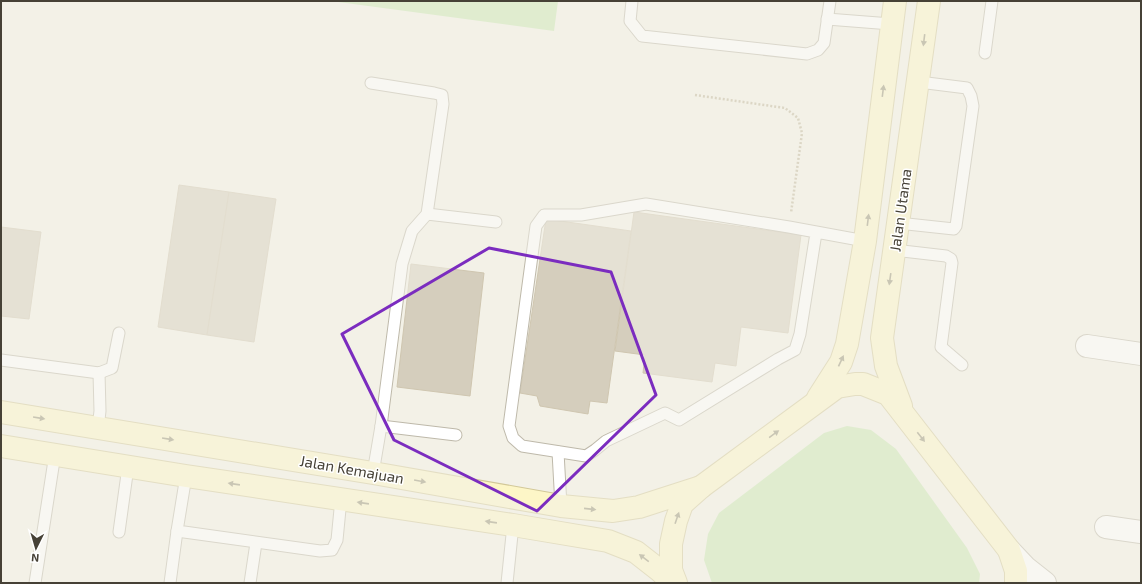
<svg xmlns="http://www.w3.org/2000/svg" width="1142" height="584" font-family="'Exo 2',sans-serif">
<rect width="100%" height="100%" fill="#f3f1e7"/>
<g fill="#c9e7b1">
<polygon points="331,1 558,1 554,31"/>
<polygon points="847,426 871,430 896,449 967,548 980,574 979,583 712,583 704,560 708,534 719,513 824,433"/>
</g>
<g fill="#d5cebd" stroke="#cfc6b0">
<polygon points="179,185 229,192 207,335 158,327"/>
<polygon points="229,192 276,199 254,342 207,335"/>
<polygon points="634,212 801,235 788,333 741,327 736,366 715,363 712,382 643,373 645,355 615,351"/>
<polygon points="546,219 631,231 607,403 590,401 588,414 540,406 537,396 520,393"/>
<polygon points="1,227 41,232 29,319 1,316"/>
<polygon points="411,264 484,273 470,396 397,387"/>
</g>
<g fill="none" stroke-linecap="round" stroke-linejoin="round">
<g stroke="#beb9aa" stroke-width="13">
<g id="service">
<polyline points="632,1 630,21 642,36 807,54 818,50 824,43 830,1"/>
<polyline points="827,19 891,24"/>
<polyline points="985,53 992,1"/>
<polyline points="371,83 434,93 442,95 443,104 427,214 412,231 402,264 381,426 373,473"/>
<polyline points="427,214 496,222"/>
<polyline points="898,223 954,229 956,226 973,106 971,96 967,88 919,82"/>
<polyline points="816,233 800,334 795,350 778,359 679,420 665,413 606,441 595,450 586,456 522,446 513,438 509,426 536,226 544,215 581,215 646,204 789,227 865,241"/>
<polyline points="894,250 946,256 951,259 952,263 941,347 962,365"/>
<polyline points="1,360 99,373 112,368 119,333"/>
<polyline points="381,426 456,435"/>
<polyline points="98,428 100,411 99,373"/>
<polyline points="558,452 561,506"/>
<polyline points="186,476 177,531 320,551 332,550 337,540 341,499"/>
<polyline points="119,532 128,467"/>
<polyline points="35,583 55,454"/>
<polyline points="170,583 177,531"/>
<polyline points="250,583 256,543"/>
<polyline points="507,583 513,525"/>
</g>
</g>
<g stroke="#beb9aa" stroke-width="24">
<g id="minor">
<polyline points="1087,346 1141,354"/>
<polyline points="1106,527 1141,532"/>
</g>
</g>
<g stroke="#beb9aa" stroke-width="24">
<polyline id="tertiary" points="1009,550 1026,568 1045,583"/>
</g>
<g stroke="#d2c898" stroke-width="24">
<g id="secondary">
<polyline points="818,398 841,362 847,344 865,241 895,1"/>
<polyline points="901,406 886,366 882,338 929,1"/>
<polyline points="1,412 373,473 561,506 613,511 639,507 701,487"/>
<polyline points="1,446 186,476 513,525 608,541 636,552 659,570 673,583"/>
<polyline points="676,583 671,570 671,544 676,521 682,504 701,487 837,387 855,384 863,384 888,394 1009,550 1016,571 1016,583"/>
</g>
</g>
<polyline stroke="#c0b79b" stroke-width="2.5" stroke-dasharray="2 2" stroke-linecap="butt" points="695,95 785,108 798,118 802,133 791,213"/>
<use href="#service" stroke="#fff" stroke-width="11"/>
<use href="#minor" stroke="#fff" stroke-width="22"/>
<use href="#tertiary" stroke="#fff" stroke-width="22"/>
<use href="#secondary" stroke="#fdf6c7" stroke-width="22"/>
</g>
<defs><path id="oneway-solid" d="M-6-.8H1V-3.2L6.5 0L1 3.2V.8H-6Z"/></defs>
<g fill="#989277">
<use href="#oneway-solid" transform="translate(924 40) rotate(97)"/>
<use href="#oneway-solid" transform="translate(883 91) rotate(-83)"/>
<use href="#oneway-solid" transform="translate(868 220) rotate(-83)"/>
<use href="#oneway-solid" transform="translate(890 279) rotate(98)"/>
<use href="#oneway-solid" transform="translate(841 361) rotate(-65)"/>
<use href="#oneway-solid" transform="translate(39 418) rotate(9)"/>
<use href="#oneway-solid" transform="translate(774 434) rotate(-36)"/>
<use href="#oneway-solid" transform="translate(921 437) rotate(52)"/>
<use href="#oneway-solid" transform="translate(168 439) rotate(9)"/>
<use href="#oneway-solid" transform="translate(420 481) rotate(10)"/>
<use href="#oneway-solid" transform="translate(234 484) rotate(-172)"/>
<use href="#oneway-solid" transform="translate(363 503) rotate(-172)"/>
<use href="#oneway-solid" transform="translate(590 509) rotate(6)"/>
<use href="#oneway-solid" transform="translate(677 518) rotate(-71)"/>
<use href="#oneway-solid" transform="translate(491 522) rotate(-172)"/>
<use href="#oneway-solid" transform="translate(644 558) rotate(-143)"/>
</g>
<path d="M0 0H1142V584H0ZM489 248 611 272 656 395 537 511 394 440 342 334Z" fill="#f3f1e7" fill-opacity=".55" fill-rule="evenodd"/>
<path fill="none" stroke="#7b2cbf" stroke-width="3" stroke-linejoin="round" d="M489 248 611 272 656 395 537 511 394 440 342 334Z"/>
<g text-anchor="middle" dominant-baseline="central" stroke-width="3" stroke-linejoin="round" paint-order="stroke">
<g font-size="15" fill="#464136" stroke="#fff">
<text transform="translate(900 210) rotate(-82)">Jalan Utama</text>
<text transform="translate(352 469) rotate(10)">Jalan Kemajuan</text>
</g>
</g>
<rect width="1142" height="584" fill="none" stroke="#464136" stroke-width="4"/>
<g transform="translate(36 548) rotate(185)" stroke="#ffffff" stroke-width="3" paint-order="stroke">
<path d="M0-3L7 15L0 10L-7 15Z" fill="#464136"/>
<text y="-6" font-size="11" font-weight="bold" text-anchor="middle" fill="#464136">N</text>
</g>
</svg>
